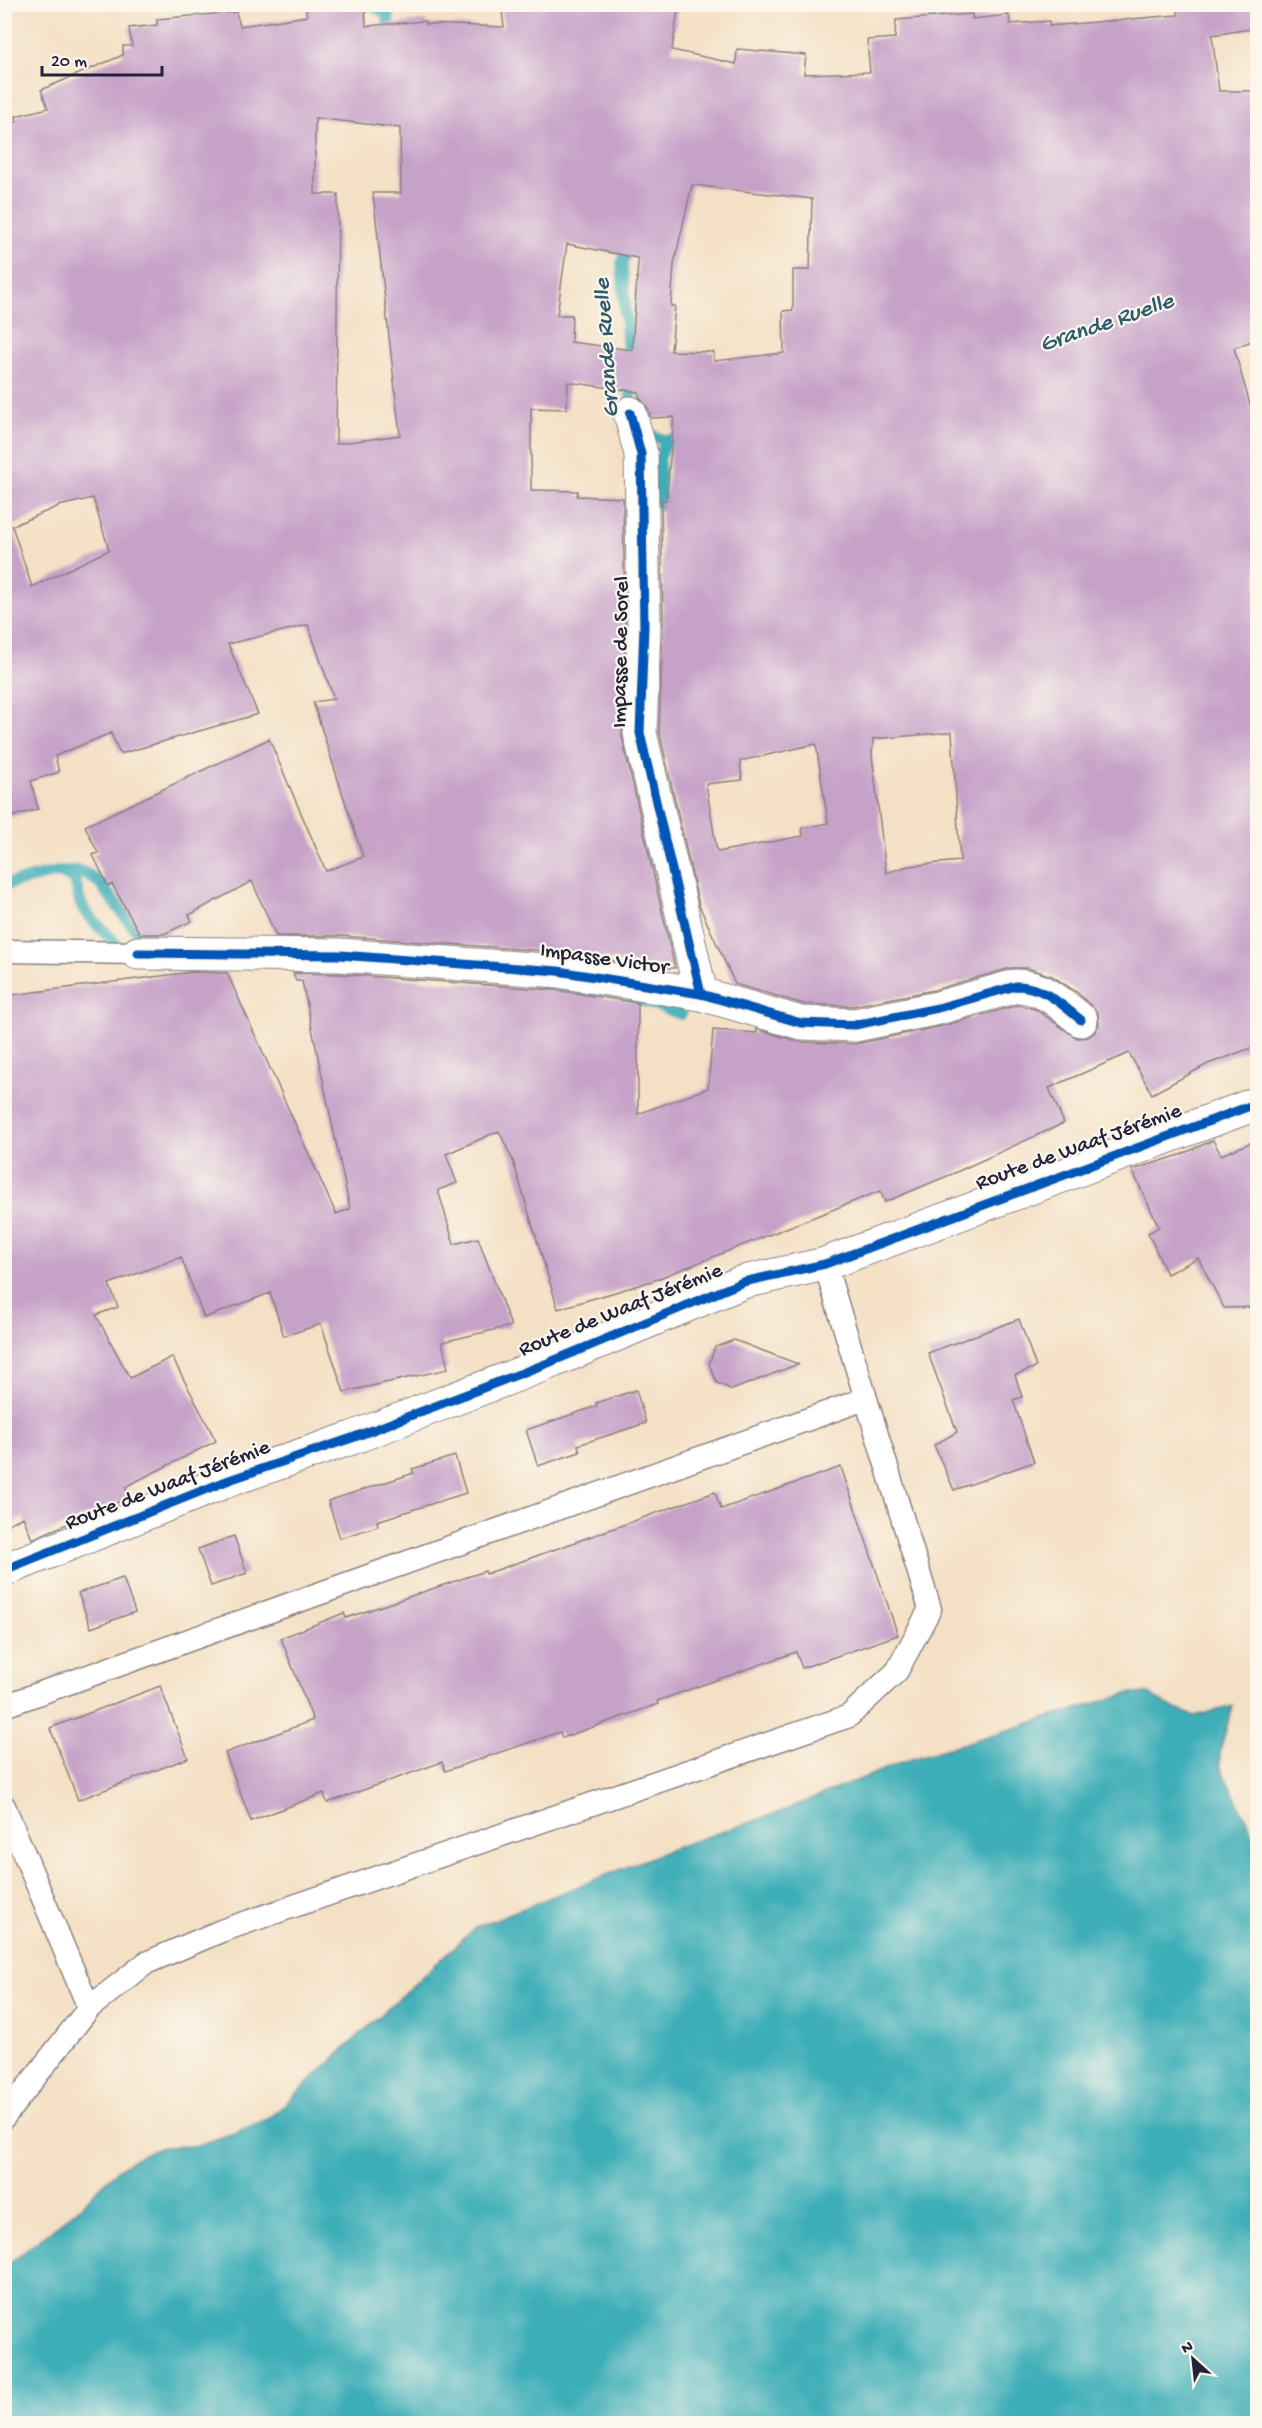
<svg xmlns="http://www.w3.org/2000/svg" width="1262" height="2428" font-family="'Gochi Hand',sans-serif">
<rect width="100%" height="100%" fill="#fbf7ec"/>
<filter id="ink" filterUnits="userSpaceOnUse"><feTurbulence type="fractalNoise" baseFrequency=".0167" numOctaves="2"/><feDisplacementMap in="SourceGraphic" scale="12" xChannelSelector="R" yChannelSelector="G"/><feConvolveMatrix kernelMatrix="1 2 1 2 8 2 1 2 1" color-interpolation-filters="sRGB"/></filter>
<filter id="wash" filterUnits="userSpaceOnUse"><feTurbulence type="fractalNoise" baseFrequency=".008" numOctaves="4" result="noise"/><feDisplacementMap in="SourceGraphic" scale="24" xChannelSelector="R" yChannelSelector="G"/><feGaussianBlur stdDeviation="1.35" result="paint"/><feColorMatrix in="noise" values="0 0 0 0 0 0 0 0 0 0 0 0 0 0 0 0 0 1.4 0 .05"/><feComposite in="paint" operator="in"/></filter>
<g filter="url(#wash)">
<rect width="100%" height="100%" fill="#f4e0c5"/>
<polygon fill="#3eaeb8" stroke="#30687a" stroke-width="1.5" points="1130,1693 1149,1694 1175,1709 1195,1716 1233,1706 1220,1750 1220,1766 1257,1842 1257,2423 5,2423 5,2267 78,2209 117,2170 137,2157 162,2147 195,2146 237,2132 271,2117 476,1927 682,1845 783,1811 902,1762"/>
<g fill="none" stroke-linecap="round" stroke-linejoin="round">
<g stroke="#3eaeb8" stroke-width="12">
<polyline points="370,4 388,14 389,41"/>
<polyline points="630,242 622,264 632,411"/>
<polyline points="639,430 666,441 688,435"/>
<polyline points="660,504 659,459 666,441"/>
<polyline points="61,873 75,880 80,902 87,914 123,951"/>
<path d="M4 885C21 881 62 869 77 871 108 874 126 938 158 942"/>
<polyline points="535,982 569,992 597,991"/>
<polyline points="634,997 681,1014"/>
</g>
</g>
<g id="blocks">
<g fill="#c6a1c8" fill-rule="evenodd">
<path d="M501 4H679L672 50 736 64 737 49 806 55 804 74 870 72 867 40 895 38 896 20 972 14V19L1009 15 1010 24 1049 21V26L1178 15V9L1209 4H1257V28L1212 35 1219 91H1257V127H1252L1257 205V339L1234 348 1252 412 1257 411V1046L1208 1064 1152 1094 1129 1053 1049 1088 1064 1123 952 1174 885 1202 880 1191 652 1281 558 1309 513 1161 499 1131 446 1154 457 1183 438 1190 454 1244 478 1238 511 1326 442 1342 448 1369 344 1392 321 1324 284 1336 270 1293 204 1318 181 1257 109 1284 118 1307 96 1315 130 1378 172 1357 216 1441 125 1487 130 1497 32 1539 23 1517 4 1526V996L192 972 227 973 336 1214 350 1209 302 981H296L293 973 339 974 556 990 638 1003V1114L708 1088 713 1030 757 1033 756 1029 800 1042 855 1044 942 1026 1018 1005 1035 1009 1077 1038 1088 1037 1095 1032 1099 1024 1098 1013 1078 993 1052 976 1027 968H1011L934 990 853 1006 804 1004 735 984 699 905 659 731 663 627 661 500H666L674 417 651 418 648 408 639 397V392L568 382 567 409 531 408V490L578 491 577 496 623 498 625 626 622 737 675 968H659L559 952 341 936H276L252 881 189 915 192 921 164 934H140L112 884 108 886 93 855 98 853 85 826 269 739 326 871 363 857 313 702 334 699 308 625 228 644 258 714 120 754 111 733 55 756 59 772 31 781 38 809 4 819V127L17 122 16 116 48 108 41 90 123 55V46H132L129 28 157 25V19L236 12 240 26 307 16 306 9 365 6 366 26 425 21 426 24 504 27ZM315 118 400 128 401 193H373L400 435 336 444 338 194H315ZM692 185 812 199 810 270H793V310L783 311 784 353 714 361V352L671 351 675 306H671L674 264ZM567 244 637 258 638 261 632 350 571 342 572 315H557ZM93 498 109 550 32 587 12 526 59 506ZM952 732 960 861 908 866 886 873 872 755 873 739ZM816 744 828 823 802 828 803 836 717 852 706 784 742 780 740 761Z"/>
<polygon points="1213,1140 1221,1155 1257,1140 1257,1307 1224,1308 1198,1258 1167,1274 1148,1233 1159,1227 1132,1170 1180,1155"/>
<polygon points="1019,1319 1036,1367 1015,1375 1022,1397 1013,1400 1034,1462 954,1490 934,1445 957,1432 928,1353"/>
<polygon points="734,1340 798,1364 732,1390 717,1383 709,1364 715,1347"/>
<polygon points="636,1390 646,1423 578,1445 580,1452 538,1466 526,1430 597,1406 596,1403"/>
<polygon points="455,1456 466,1493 377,1521 378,1526 340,1538 328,1501 414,1473 412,1469"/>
<polygon points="841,1467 898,1635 802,1668 796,1652 657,1701 658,1704 562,1738 560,1732 445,1771 442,1762 327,1803 324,1793 251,1821 225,1753 313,1720 281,1638 344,1613 346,1618 485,1571 486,1574 715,1492 721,1509"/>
<polygon points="234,1536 247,1573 211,1586 198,1549"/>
<polygon points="123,1578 135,1612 91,1628 78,1593"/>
<polygon points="160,1686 188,1758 78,1800 50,1728"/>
</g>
</g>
</g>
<g filter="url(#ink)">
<use href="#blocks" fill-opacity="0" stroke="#8b8180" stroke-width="1.5"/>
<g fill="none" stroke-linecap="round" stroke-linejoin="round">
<g stroke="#8b8180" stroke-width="25">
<g id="lane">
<polyline points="4,951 138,953"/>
<polyline points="4,1706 865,1399"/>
<polyline points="4,1806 89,2008"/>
<polyline points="4,2117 89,2008 146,1963 221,1931 849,1716 897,1671 930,1609 825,1264"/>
</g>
</g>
<g stroke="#8b8180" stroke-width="35">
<g id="street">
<polyline points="630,413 641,454 644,626 640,733 701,994"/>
<path d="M138 953 340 955 558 971 701 994 801 1023 855 1025 938 1008 1016 986C1043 986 1061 1004 1081 1020"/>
</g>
</g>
<g stroke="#8b8180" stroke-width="35">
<polyline id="secondary" points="4,1570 229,1480 352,1438 548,1363 743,1282 825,1264 1258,1103"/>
</g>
<use href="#lane" stroke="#fff" stroke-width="22"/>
<use href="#street" stroke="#fff" stroke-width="33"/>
<use href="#secondary" stroke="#fff" stroke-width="33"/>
<g stroke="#fbf7ec" stroke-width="13">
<g id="cycleway">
<polyline points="630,413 641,454 644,626 640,733 701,994"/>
<path d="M138 953 340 955 558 971 701 994 801 1023 855 1025 938 1008 1016 986C1043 986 1061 1004 1081 1020"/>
<polyline points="4,1570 229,1480 352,1438 548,1363 743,1282 825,1264 1258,1103"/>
</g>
</g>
<use href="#cycleway" stroke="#0057b8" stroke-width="9"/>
</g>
</g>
<g text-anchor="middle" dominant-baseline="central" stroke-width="4.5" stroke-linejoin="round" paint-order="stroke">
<g font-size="22" fill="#22223b" stroke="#fbf7ec">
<text transform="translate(622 652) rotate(-89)">Impasse de Sorel</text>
<text transform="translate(604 960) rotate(8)">Impasse Victor</text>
<text transform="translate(1079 1148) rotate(-20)">Route de Waaf Jérémie</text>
<text transform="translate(621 1311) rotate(-22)">Route de Waaf Jérémie</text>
<text transform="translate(168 1486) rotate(-21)">Route de Waaf Jérémie</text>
</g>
<g font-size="24" font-style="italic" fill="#2d5a6d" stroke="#fbf7ec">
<text transform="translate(1107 324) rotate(-19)">Grande Ruelle</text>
<text transform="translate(608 348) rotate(-94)">Grande Ruelle</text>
</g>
</g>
<rect width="1262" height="2428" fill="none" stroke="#fbf7ec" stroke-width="24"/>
<g transform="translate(1193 2359) rotate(333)" stroke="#fbf7ec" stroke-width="4.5" paint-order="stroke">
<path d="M0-4.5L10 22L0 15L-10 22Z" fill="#22223b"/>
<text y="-9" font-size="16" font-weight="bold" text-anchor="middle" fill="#22223b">N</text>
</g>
<path d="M42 66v9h120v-9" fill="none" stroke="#22223b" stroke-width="3"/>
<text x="51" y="66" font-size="18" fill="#22223b" stroke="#fbf7ec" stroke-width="4.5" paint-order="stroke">20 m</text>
</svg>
